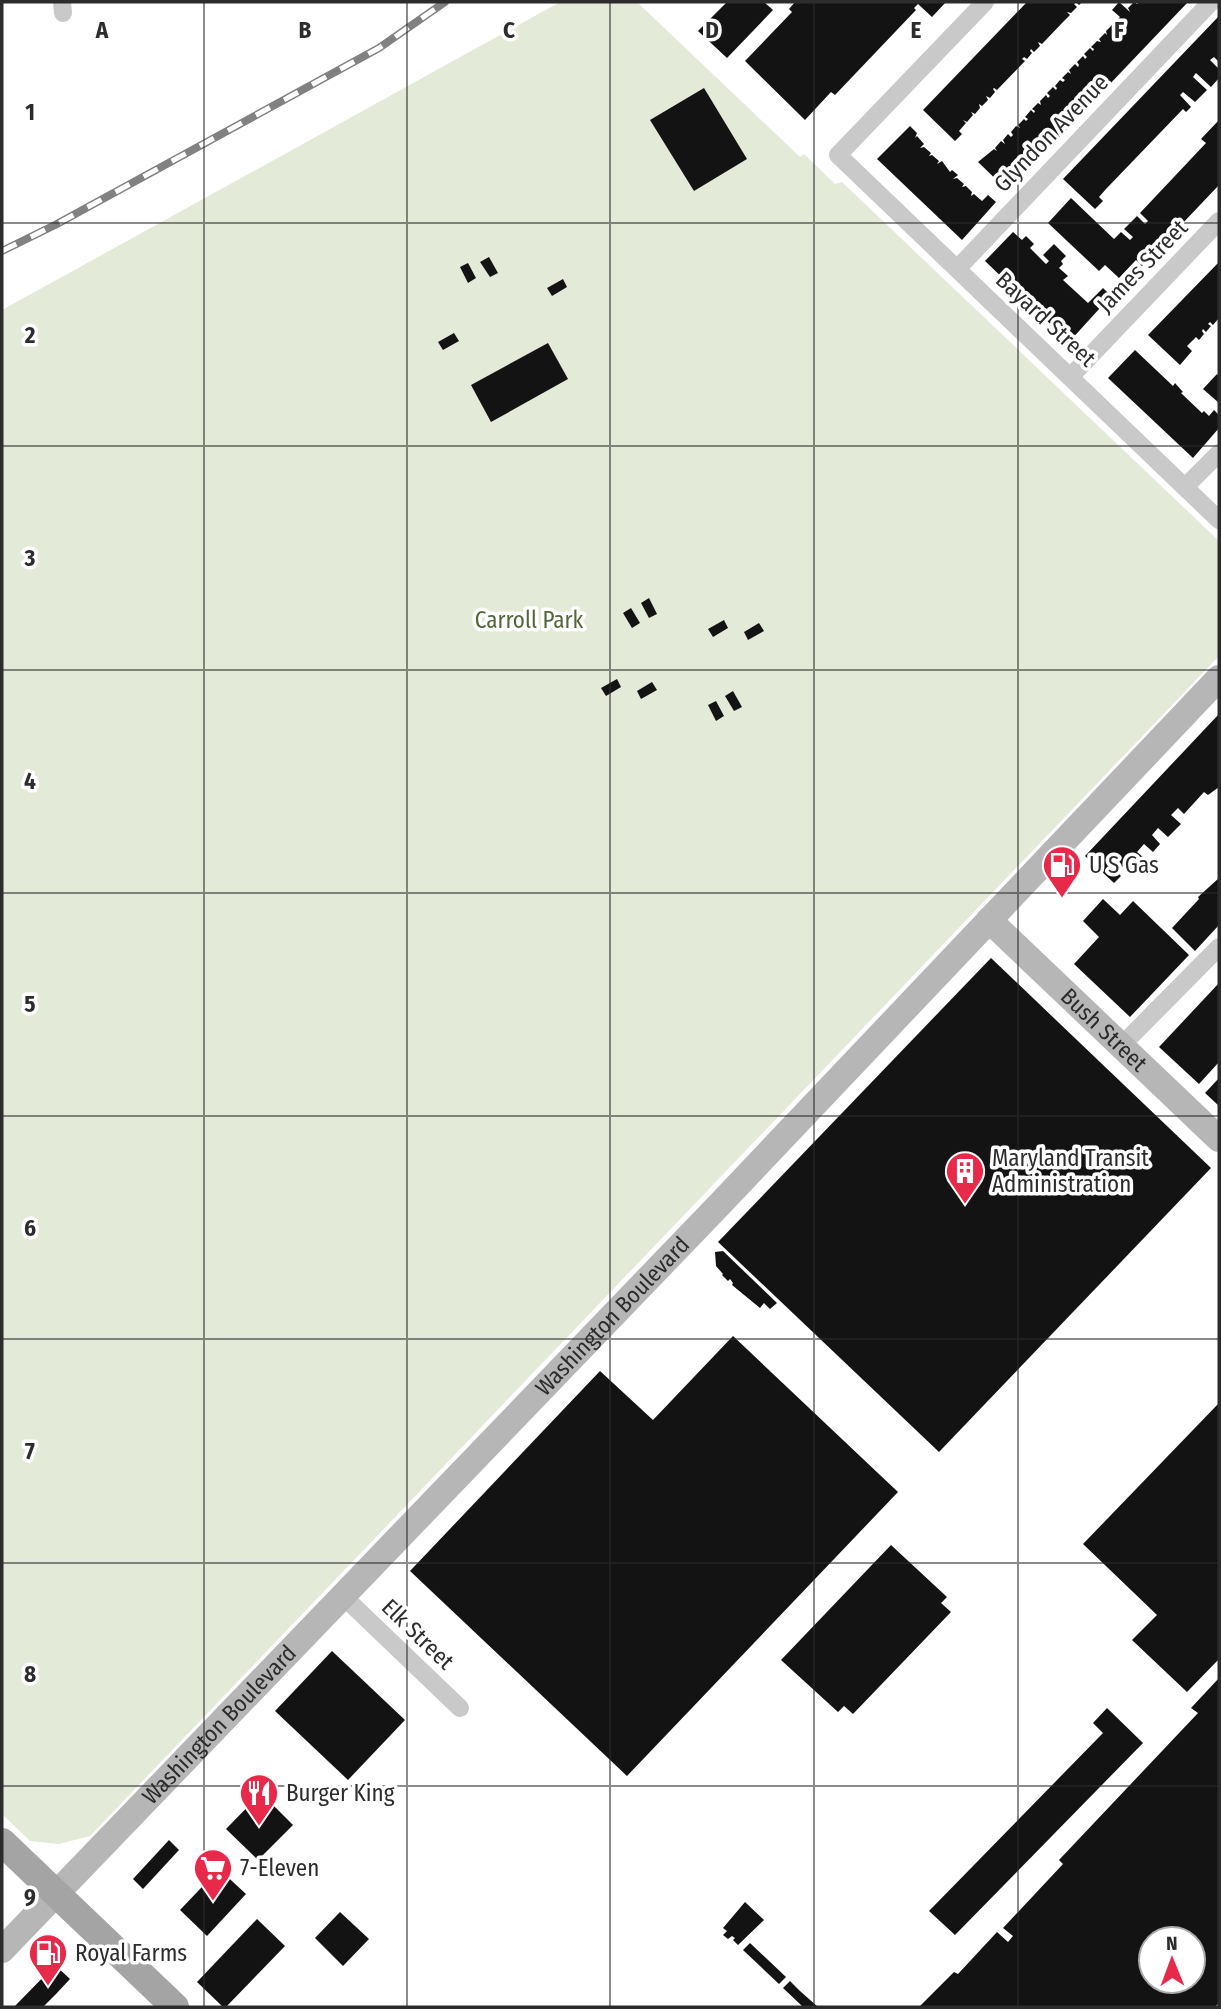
<svg xmlns="http://www.w3.org/2000/svg" width="1221" height="2009" font-family="'Fira Sans Condensed',sans-serif">
<rect width="100%" height="100%" fill="#fff"/>
<polygon fill="#e4ead8" points="560,2 637,2 800,157 804,154 835,184 842,182 1219,541 1219,656 90,1836 59,1844 30,1841 2,1814 2,310"/>
<g fill="#131313" fill-rule="evenodd">
<polygon points="727,2 764,2 773,10 727,58 698,31"/>
<polygon points="795,2 946,2 932,17 918,4 914,8 916,10 835,95 831,92 805,120 745,61 792,12 789,9"/>
<polygon points="1027,2 1082,2 1079,5 1076,2 1074,4 1077,7 1071,13 1067,12 1070,15 1063,22 1042,44 1038,42 1040,46 1034,52 1031,49 1030,51 1032,53 1027,59 1024,57 1022,59 1025,61 997,90 994,88 993,89 995,92 990,98 986,96 988,100 982,106 979,104 980,108 975,114 971,112 973,115 967,122 963,120 966,123 959,131 962,134 955,141 923,110"/>
<polygon points="1119,2 1130,12 1128,8 1134,2 1137,4 1139,2 1188,2 1008,191 978,162 994,149 997,151 995,148 1001,141 1005,144 1003,140 1008,134 1011,137 1013,135 1011,132 1016,126 1020,128 1018,125 1024,119 1026,121 1028,119 1025,117 1031,110 1034,113 1035,111 1032,109 1038,103 1041,105 1040,101 1046,95 1048,98 1050,96 1047,93 1053,87 1056,90 1057,88 1055,86 1060,80 1063,82 1065,80 1062,78 1068,72 1071,74 1069,70 1075,64 1078,67 1079,65 1077,62 1083,56 1085,59 1087,57 1084,54 1090,48 1093,51 1094,49 1091,47 1097,41 1101,42 1099,39 1105,33 1107,35 1106,31 1112,25 1115,28 1113,24 1120,17 1112,10"/>
<polygon points="1219,16 1219,62 1214,57 1210,60 1219,69 1219,78 1211,87 1196,73 1193,77 1207,90 1195,102 1183,92 1180,95 1191,107 1186,112 1183,109 1106,189 1099,197 1103,201 1095,209 1063,179"/>
<polygon points="704,88 747,159 694,191 650,120"/>
<polygon points="1219,120 1219,185 1142,266 1136,260 1119,278 1105,265 1099,271 1048,223 1071,198 1114,239 1121,232 1130,240 1133,237 1124,229 1137,216 1145,224 1148,221 1140,213 1206,143 1201,139"/>
<polygon points="910,126 917,133 915,138 917,136 924,144 920,148 924,147 931,153 929,156 932,155 939,161 937,164 942,161 950,172 952,170 958,175 953,179 957,178 964,184 962,187 966,186 972,192 971,196 974,194 982,201 988,195 996,202 962,240 877,159"/>
<polygon points="1013,232 1022,240 1026,236 1034,244 1030,248 1046,264 1049,261 1043,255 1054,244 1066,256 1061,261 1063,264 1059,268 1068,276 1063,280 1088,303 1103,288 1111,296 1069,342 985,261"/>
<polygon points="489,257 498,273 490,277 480,262"/>
<polygon points="1219,262 1219,318 1213,325 1210,322 1208,324 1211,326 1206,332 1203,329 1202,331 1204,334 1199,340 1196,337 1187,346 1192,351 1180,365 1148,335"/>
<polygon points="468,263 476,278 468,283 460,267"/>
<polygon points="563,279 567,287 552,296 547,288"/>
<polygon points="454,333 459,341 443,350 438,342"/>
<polygon points="548,343 568,379 491,422 471,385"/>
<polygon points="1135,350 1173,386 1175,383 1183,392 1181,393 1202,413 1204,411 1209,416 1214,410 1219,415 1219,428 1193,458 1108,378"/>
<polygon points="1217,374 1219,377 1219,403 1203,389"/>
<polygon points="649,598 657,614 649,618 641,603"/>
<polygon points="631,608 640,623 632,628 623,613"/>
<polygon points="724,620 728,628 713,637 708,629"/>
<polygon points="759,623 764,631 748,640 744,632"/>
<polygon points="617,679 621,687 606,696 601,688"/>
<polygon points="652,682 657,690 641,699 637,691"/>
<polygon points="733,691 742,707 734,711 725,696"/>
<polygon points="716,701 724,716 716,721 708,705"/>
<polygon points="1219,714 1219,787 1208,795 1204,792 1184,814 1178,808 1171,815 1181,824 1168,837 1158,828 1152,835 1160,844 1153,852 1144,844 1137,852 1144,858 1138,864 1141,867 1134,875 1124,865 1117,872 1121,876 1114,883 1085,856"/>
<polygon points="1219,878 1219,925 1195,951 1172,928 1199,899 1198,897"/>
<polygon points="1103,899 1120,915 1133,901 1189,955 1130,1017 1074,964 1099,937 1083,921"/>
<polygon points="991,958 1211,1168 939,1452 718,1242"/>
<polygon points="1219,983 1219,1062 1199,1084 1159,1047"/>
<polygon points="1219,1078 1219,1106 1205,1093"/>
<polygon points="723,1251 777,1303 770,1309 764,1303 760,1308 732,1285 733,1283 730,1279 728,1281 722,1275 723,1274 716,1266 715,1252"/>
<polygon points="733,1336 898,1492 627,1776 410,1571 600,1371 653,1420"/>
<polygon points="1219,1403 1219,1659 1187,1692 1132,1640 1157,1615 1083,1544"/>
<polygon points="891,1545 947,1597 941,1603 951,1612 853,1714 844,1706 838,1712 781,1660"/>
<polygon points="332,1651 405,1720 348,1780 275,1711"/>
<path d="M1219 1678V2003L1215 2007H919L954 1972 958 1974 997 1932 1008 1942 1013 1936 1003 1928 1063 1864 1059 1860 1198 1713 1191 1708ZM1151 1939H1193V1981H1151Z"/>
<polygon points="1107,1708 1143,1743 955,1935 929,1911 1103,1733 1093,1723"/>
<polygon points="261,1793 293,1825 258,1860 226,1829"/>
<polygon points="169,1840 179,1850 143,1889 133,1879"/>
<polygon points="219,1869 246,1894 207,1936 180,1910"/>
<polygon points="745,1902 764,1920 738,1945 733,1940 735,1938 732,1936 728,1939 723,1935 727,1931 723,1928"/>
<polygon points="340,1912 369,1939 343,1966 315,1938"/>
<polygon points="257,1919 285,1946 226,2007 223,2007 197,1982"/>
<polygon points="750,1943 786,1977 779,1984 743,1950"/>
<polygon points="55,1965 70,1979 56,1994 43,2007 14,2007"/>
<polygon points="790,1981 800,1991 818,2007 803,2007 801,2005 783,1988"/>
</g>
<g fill="none" stroke-linecap="round" stroke-linejoin="round">
<g stroke="#c9c9c9" stroke-width="18">
<polyline points="62,2 63,13"/>
<polyline points="985,2 838,155 1219,520"/>
<polyline points="957,269 1211,2"/>
<polyline points="1071,376 1219,221"/>
<polyline points="1185,487 1219,453"/>
<polyline points="1121,1046 1219,947"/>
<polyline points="343,1596 460,1708"/>
</g>
<g stroke="#b6b6b6" stroke-width="26">
<path id="s1" d="M989 920 1219 1139"/>
<path id="s2" d="M2 1950 720 1204 1219 678"/>
</g>
<polyline stroke="#a4a4a4" stroke-width="28" points="2,1842 175,2007"/>
<g stroke="#818181" stroke-width="8">
<polyline id="rail" points="2,251 55,225 379,48 445,2"/>
</g>
<use href="#rail" stroke="#fff" stroke-width="5" stroke-dasharray="16" stroke-linecap="butt"/>
</g>
<path fill="none" stroke="#2c2c2c" stroke-width="2" stroke-opacity="0.55" d="M204 2V2007M407 2V2007M610 2V2007M814 2V2007M1018 2V2007M2 223H1219M2 446H1219M2 670H1219M2 893H1219M2 1116H1219M2 1339H1219M2 1563H1219M2 1786H1219"/>
<defs>
<g id="fuel-pin" transform="scale(2.0125)"><path d="M0 17L-7.5 6A9.5 9.5 0 1 1 7.5 6Z" fill="#e7294a" stroke="#fff"/><path d="M-5.5-6h7V0h2V4h1.3V-2.5L3-4.5l.8-.8L6-3V5H2.5V1h-1V6h-7ZM-4.2-4.7v3.2H.2V-4.7Z" fill="#fff"/></g>
<g id="building-pin" transform="scale(2.0125)"><path d="M0 17L-7.5 6A9.5 9.5 0 1 1 7.5 6Z" fill="#e7294a" stroke="#fff"/><path d="M-4-6H4V6H1V3H-1V6H-4ZM-2.5-4.3h1.7v1.8h-1.7ZM.8-4.3h1.7v1.8H.8ZM-2.5-1h1.7V.8h-1.7ZM.8-1h1.7V.8H.8Z" fill="#fff"/></g>
<g id="restaurant-pin" transform="scale(2.0125)"><path d="M0 17L-7.5 6A9.5 9.5 0 1 1 7.5 6Z" fill="#e7294a" stroke="#fff"/><path d="M-5-6h1v4h1v-4h1v4h1v-4h1v5L-1.5 .5V6h-2V.5L-5-1ZM5-6V6H3V1.5H1.5Q1.5-4 5-6Z" fill="#fff"/></g>
<g id="supermarket-pin" transform="scale(2.0125)"><path d="M0 17L-7.5 6A9.5 9.5 0 1 1 7.5 6Z" fill="#e7294a" stroke="#fff"/><path d="M-6-5.5h2.5l.6 2H6L4.5 2H-2.5L-4.4-4H-6ZM-1.5 3.2a1.3 1.3 0 1 0 .1 0ZM3 3.2a1.3 1.3 0 1 0 .1 0Z" fill="#fff"/></g>
</defs>
<g fill-rule="evenodd">
<use href="#fuel-pin" x="1062" y="865"/>
<use href="#building-pin" x="965" y="1171"/>
<use href="#restaurant-pin" x="259" y="1793"/>
<use href="#supermarket-pin" x="213" y="1868"/>
<use href="#fuel-pin" x="48" y="1953"/>
</g>
<g text-anchor="middle" dominant-baseline="central" stroke-width="7" stroke-linejoin="round" paint-order="stroke">
<g font-size="23" fill="#2c2c2c" stroke="#fff">
<text transform="translate(1051 133) rotate(-46)">Glyndon Avenue</text>
<text transform="translate(1142 266) rotate(-46)">James Street</text>
<text transform="translate(1046 319) rotate(43)">Bayard Street</text>
<text stroke="none"><textPath href="#s1" startOffset="159">Bush Street</textPath></text>
<text stroke="none"><textPath href="#s2" startOffset="880">Washington Boulevard</textPath></text>
<text transform="translate(418 1634) rotate(44)">Elk Street</text>
<text stroke="none"><textPath href="#s2" startOffset="313">Washington Boulevard</textPath></text>
</g>
<g font-size="23" fill="#536739" stroke="#fff">
<text x="529" y="620">Carroll Park</text>
</g>
<g font-size="23" fill="#2c2c2c" stroke="#fff" text-anchor="start">
<text x="1089" y="865">U S Gas</text>
<text x="992" y="1158">Maryland Transit<tspan x="992" dy="26">Administration</tspan></text>
<text x="286" y="1793">Burger King</text>
<text x="240" y="1868">7-Eleven</text>
<text x="75" y="1953">Royal Farms</text>
</g>
</g>
<g font-size="23" text-anchor="middle" font-weight="bold" fill="#2c2c2c" stroke="#fff" stroke-width="7" stroke-linejoin="round" paint-order="stroke">
<text x="102" y="38">A</text>
<text x="305" y="38">B</text>
<text x="509" y="38">C</text>
<text x="712" y="38">D</text>
<text x="916" y="38">E</text>
<text x="1119" y="38">F</text>
<text x="30" y="120">1</text>
<text x="30" y="343">2</text>
<text x="30" y="566">3</text>
<text x="30" y="789">4</text>
<text x="30" y="1012">5</text>
<text x="30" y="1236">6</text>
<text x="30" y="1459">7</text>
<text x="30" y="1682">8</text>
<text x="30" y="1905">9</text>
</g>
<rect width="1221" height="2009" fill="none" stroke="#2c2c2c" stroke-width="7"/>
<g transform="translate(1172 1960) rotate(359)"><circle r="33" fill="#ffffff" stroke="#ababab" stroke-width="2"/>
<path d="M0-5L12 26L0 18L-12 26Z" fill="#e7294a"/>
<text y="-10" font-size="19" font-weight="bold" text-anchor="middle" fill="#2c2c2c">N</text>
</g>
</svg>
